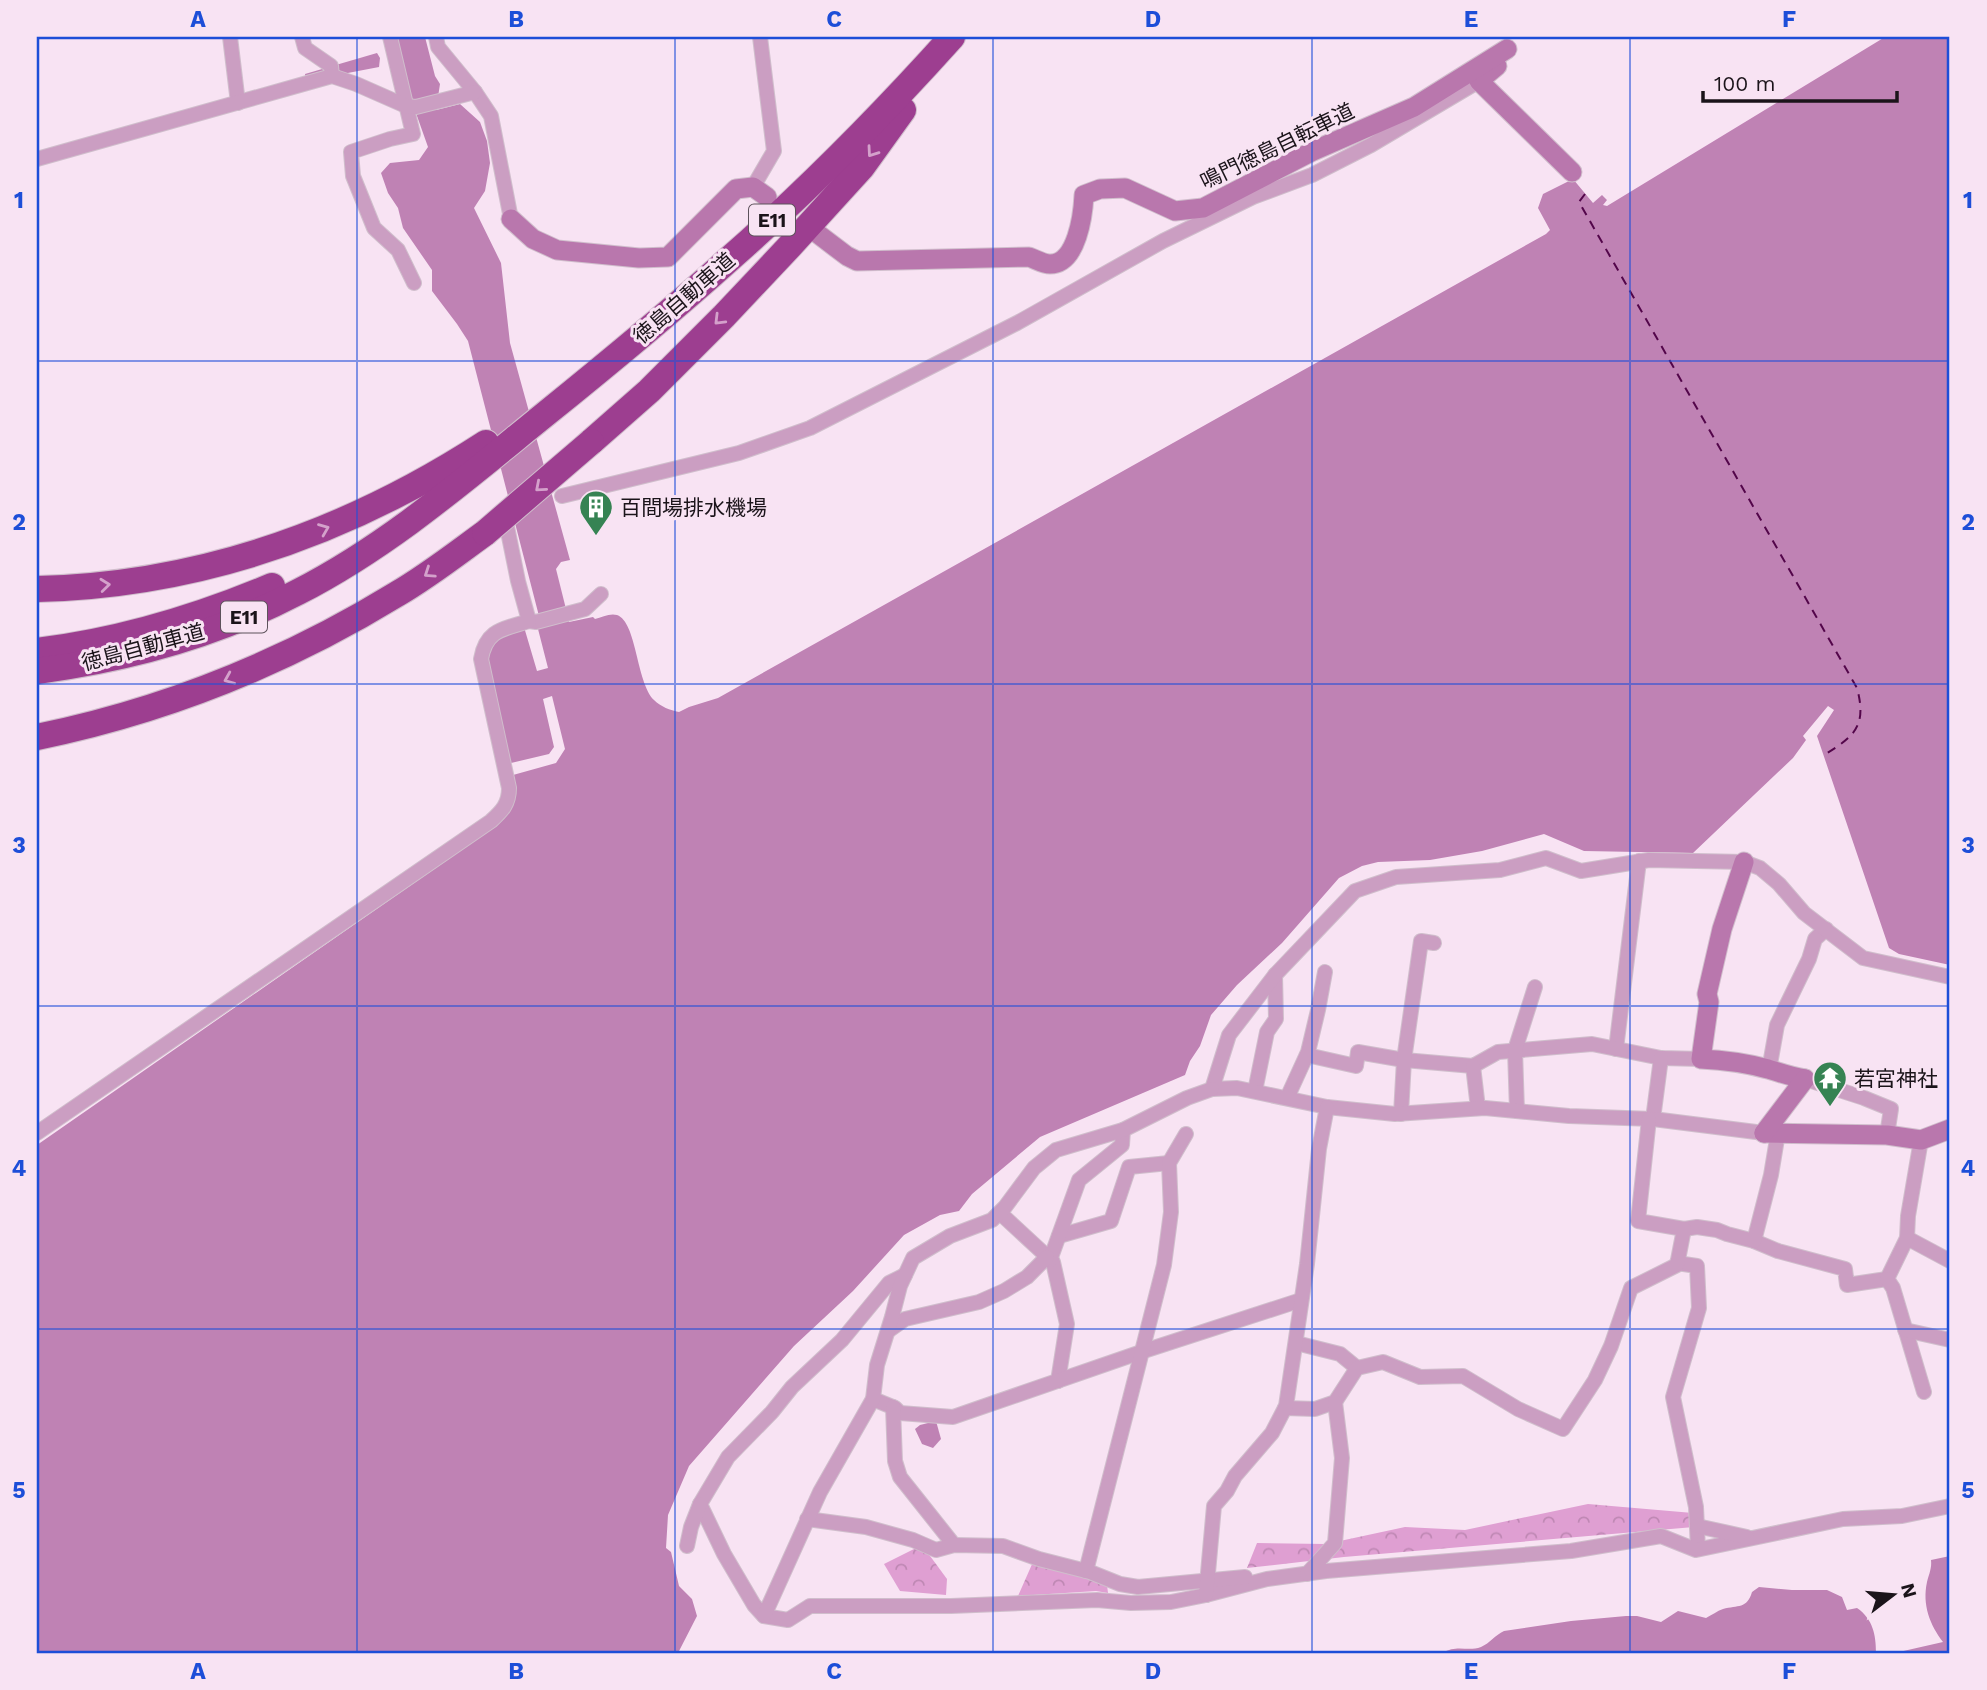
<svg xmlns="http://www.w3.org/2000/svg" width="1987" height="1690" font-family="'Work Sans','Noto Sans JP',sans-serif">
<defs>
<pattern id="forest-crowns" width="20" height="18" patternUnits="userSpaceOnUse" patternTransform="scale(1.75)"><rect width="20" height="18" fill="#df9fd2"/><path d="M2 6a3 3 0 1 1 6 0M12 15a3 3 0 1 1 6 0" fill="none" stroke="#bf88b4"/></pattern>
</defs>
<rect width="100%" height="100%" fill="#f8e3f3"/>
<g fill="url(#forest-crowns)">
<polygon points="1588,1504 1693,1513 1694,1527 1344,1557 1247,1568 1257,1543 1326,1544 1405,1527 1465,1530"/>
<polygon points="922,1545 947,1579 946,1595 900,1591 884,1564"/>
<polygon points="1033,1562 1107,1585 1108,1593 1096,1591 1018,1596"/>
</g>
<g fill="#bf82b4">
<polygon points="395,37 425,37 435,76 440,84 436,110 460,104 480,122 487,141 490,163 485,191 474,208 501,263 510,343 570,560 561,562 556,569 566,609 539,616 468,341 457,324 432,291 432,270 403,228 398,208 388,193 381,173 390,163 419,160 428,147 406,85"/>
<path d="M1885 37H1950V965L1899 954 1889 948 1817 736 1834 710 1828 706 1803 736 1806 740 1793 758 1693 853 1584 851 1544 834 1482 851 1430 860 1378 862 1362 866 1339 878 1282 943 1237 985 1211 1015 1200 1046 1190 1061 1185 1075 1040 1137 972 1194 959 1211 940 1215 904 1235 853 1291 794 1346 689 1466 668 1515 666 1548 671 1552 679 1586 692 1599 697 1616 678 1653H37V1145L493 828C514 811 519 802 513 775L556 763 565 749 552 696 543 699 554 747 549 754 511 763 486 655C494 638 508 634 524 627L537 671 548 668 538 629 568 620 569 622 593 617 595 619C602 617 610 613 617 615 637 622 636 682 654 700 661 707 670 710 679 712L689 707 718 698 1546 234 1550 230 1538 208 1543 194 1573 179 1593 203 1602 195 1607 200 1603 205 1607 206Z"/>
<polygon points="377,53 380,58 379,67 306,81 305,74"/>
<polygon points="936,1421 941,1439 933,1448 922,1444 915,1429 920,1425"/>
<path d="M1950 1556V1653H1882L1899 1652 1943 1642C1930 1625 1922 1605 1927 1582 1929 1574 1932 1568 1931 1560Z"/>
<path d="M1759 1587 1792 1590H1827L1842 1597 1847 1610 1857 1608C1873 1619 1876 1635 1876 1653H1442C1458 1644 1467 1652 1481 1647 1490 1643 1495 1635 1504 1631L1571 1621 1626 1616H1637L1661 1622 1678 1611 1706 1618C1712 1615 1717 1611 1723 1609 1738 1605 1747 1609 1752 1592Z"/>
</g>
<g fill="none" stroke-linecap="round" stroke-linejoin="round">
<path stroke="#53064a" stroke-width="2" stroke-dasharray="9 7" stroke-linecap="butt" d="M1585 194 1579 202 1857 688C1867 726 1855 736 1824 755"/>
<g stroke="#d0becc" stroke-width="16">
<g id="minor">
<polyline points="230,37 238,103"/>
<polyline points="302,37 305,48 331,66 332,76"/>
<polyline points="390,37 413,134 390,139 351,152 353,176 374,228 398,250 414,283"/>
<polyline points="436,37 438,47 475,92 491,116 511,219"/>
<polyline points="37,159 332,76 356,84 406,106 416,107 475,92"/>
<polyline points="753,187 774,151 760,37"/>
<polyline points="562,496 739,453 810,428 1017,323 1163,241 1253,197 1312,175 1371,145 1479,81"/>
<polyline points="529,621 536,622 585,609 601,594"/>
<polyline points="1616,1049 1639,861"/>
<polyline points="1307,1055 1356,1066 1358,1052 1404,1060 1473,1066 1498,1052 1592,1044 1661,1058 1701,1059"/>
<polyline points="1473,1066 1478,1108"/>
<polyline points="1769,1070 1777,1025 1809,959 1815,939 1826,929"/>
<polyline points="1805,1079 1864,1098 1891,1109 1887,1135"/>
<polyline points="1255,1091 1267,1032 1276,1019 1275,975"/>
<polyline points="1287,1098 1308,1052 1318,1010 1325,972"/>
<polyline points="1517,1111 1515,1050 1535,987"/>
<polyline points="1401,1114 1404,1060 1421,941 1434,943"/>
<polyline points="1653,1119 1661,1058"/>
<path d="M37 1133 491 821C502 811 509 804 509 788L481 659C486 629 504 629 529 621L518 581 504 512"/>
<polyline points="1764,1133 1653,1119 1569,1116 1485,1108 1395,1114 1327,1107 1237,1088 1212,1089 1229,1035 1275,975 1355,891 1396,877 1500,870 1546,858 1581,871 1649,860 1744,862 1760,868 1779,884 1804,913 1863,958 1950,977"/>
<polyline points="1000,1213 1053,1262 1067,1324 1058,1381"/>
<polyline points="1684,1229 1697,1227 1717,1230 1727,1234 1754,1241 1778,1251 1845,1269 1847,1285 1887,1279"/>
<polyline points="1059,1236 1111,1221 1129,1167 1169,1163"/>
<polyline points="1907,1238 1950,1261"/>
<polyline points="1754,1241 1771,1175 1778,1133"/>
<polyline points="1050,1260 1079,1180 1122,1145 1123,1130"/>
<polyline points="1677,1263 1697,1266 1699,1308 1673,1397 1696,1507 1698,1549"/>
<polyline points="905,1275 889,1283 842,1340 792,1387 772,1412 728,1457 700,1504 724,1554 754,1605 764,1616 788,1620 810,1606 951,1606 1097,1600 1131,1603 1171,1602 1206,1595 1267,1579 1326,1571 1571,1551 1661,1536 1696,1550 1843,1519 1902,1516 1950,1506"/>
<polyline points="1887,1279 1907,1238 1908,1216 1921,1140"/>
<polyline points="1887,1279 1893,1288 1924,1392"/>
<polyline points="1905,1330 1950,1340"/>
<polyline points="888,1331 905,1319 979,1302 1004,1291 1027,1277 1047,1257"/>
<polyline points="1296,1343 1340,1354 1357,1368"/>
<polyline points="873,1399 895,1408 900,1413 953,1417 1144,1351 1301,1300"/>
<polyline points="893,1407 895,1461 900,1477 954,1545"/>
<polyline points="1285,1408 1315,1409 1335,1402 1357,1368 1383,1362 1420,1377 1463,1376 1518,1409 1563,1429 1595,1380 1611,1346 1631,1288 1677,1265 1684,1229 1638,1221 1649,1119"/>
<polyline points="807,1519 866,1527 913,1540 936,1550 954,1545 1003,1546 1039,1559 1090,1572 1120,1584 1138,1587 1245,1577"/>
<polyline points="1697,1526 1747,1537"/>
<polyline points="687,1546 691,1527 700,1504"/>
<polyline points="1086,1571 1164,1265 1171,1212 1169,1163 1186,1134"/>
<polyline points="1307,1574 1335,1543 1342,1458 1335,1402"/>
<polyline points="1206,1595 1214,1506 1227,1491 1235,1476 1272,1433 1286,1406 1307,1264 1319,1149 1327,1107"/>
<polyline points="764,1616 820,1492 873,1399 877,1365 892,1317 900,1286 913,1258 950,1236 992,1220 1005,1207 1034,1168 1056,1150 1123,1130 1187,1098 1212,1089"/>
</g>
</g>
<g stroke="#d0becc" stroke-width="21">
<g id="secondary">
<polyline points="1497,66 1479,81 1572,172"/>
<polyline points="511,219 533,239 557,250 639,258 668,257 736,189 753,187 767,197"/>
<path d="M818 234 847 256 857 261 1029 257C1035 259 1043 264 1050 264 1077 264 1083 215 1084 195L1100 189 1125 188 1175 211 1203 208 1313 151 1414 107 1507 49"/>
<path d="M1744 862 1722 929 1707 994 1709 1002 1701 1059C1724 1060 1746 1063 1768 1069 1781 1073 1792 1077 1805 1079"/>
<polyline points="1764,1133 1887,1135 1921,1140 1950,1129"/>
<polyline points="1764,1133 1805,1079"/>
</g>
</g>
<g stroke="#d0becc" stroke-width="28">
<g id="motorway">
<polyline points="591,442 649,391 724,316 790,246 862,167 903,110"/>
<path d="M37 589C201 585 349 532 486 443"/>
<path d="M37 651C119 641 196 618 272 586"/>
<path d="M37 671C128 659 216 635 298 592 388 546 464 480 543 416 605 366 667 315 726 262 806 192 881 116 952 37"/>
<path d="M37 737C164 711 286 662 397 594 428 576 456 554 485 533"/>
</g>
</g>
<use href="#minor" stroke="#cb9ec2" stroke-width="14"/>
<use href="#secondary" stroke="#b977ad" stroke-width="19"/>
<use href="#motorway" stroke="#9d3e90" stroke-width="26"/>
<g stroke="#d0becc" stroke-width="28" stroke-linecap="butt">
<polyline id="motorway-bridge" points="485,533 591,442"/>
</g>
<use href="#motorway-bridge" stroke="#9d3e90" stroke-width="26"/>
</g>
<defs><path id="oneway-chevron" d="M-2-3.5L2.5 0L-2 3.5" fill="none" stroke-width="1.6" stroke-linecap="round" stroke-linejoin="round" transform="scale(1.75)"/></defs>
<g stroke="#d4a1cb">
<use href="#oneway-chevron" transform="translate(872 152) rotate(125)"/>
<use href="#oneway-chevron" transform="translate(719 320) rotate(135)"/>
<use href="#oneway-chevron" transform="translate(540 487) rotate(139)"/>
<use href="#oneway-chevron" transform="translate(324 529) rotate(-22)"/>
<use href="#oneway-chevron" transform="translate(429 573) rotate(146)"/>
<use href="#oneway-chevron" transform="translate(105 585) rotate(-6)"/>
<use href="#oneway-chevron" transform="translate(229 679) rotate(157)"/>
</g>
<path fill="none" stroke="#1d4ed8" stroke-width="2" stroke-opacity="0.55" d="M357 37V1653M675 37V1653M993 37V1653M1312 37V1653M1630 37V1653M37 361H1950M37 684H1950M37 1006H1950M37 1329H1950"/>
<defs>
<g id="building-pin" transform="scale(1.75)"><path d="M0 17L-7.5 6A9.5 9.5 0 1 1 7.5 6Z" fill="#368353" stroke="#f8e3f3"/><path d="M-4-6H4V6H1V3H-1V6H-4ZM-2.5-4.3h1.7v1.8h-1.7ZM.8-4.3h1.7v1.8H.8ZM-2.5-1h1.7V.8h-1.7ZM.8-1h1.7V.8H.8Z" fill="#fff"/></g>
<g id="temple-pin" transform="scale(1.75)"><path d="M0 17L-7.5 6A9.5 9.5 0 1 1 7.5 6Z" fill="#368353" stroke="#f8e3f3"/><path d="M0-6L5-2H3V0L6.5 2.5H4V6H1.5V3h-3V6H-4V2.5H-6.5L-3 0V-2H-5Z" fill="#fff"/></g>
</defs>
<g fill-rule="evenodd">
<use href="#building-pin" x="596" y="507"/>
<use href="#temple-pin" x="1830" y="1078"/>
</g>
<g text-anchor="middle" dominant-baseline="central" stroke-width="6" stroke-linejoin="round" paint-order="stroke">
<g fill="#f8e3f3" stroke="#5d525b" stroke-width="2">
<rect x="749" y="204.5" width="46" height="31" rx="5"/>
<rect x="221" y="601.5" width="46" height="31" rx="5"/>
</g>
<g font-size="19" font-weight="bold" fill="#1b141a">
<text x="772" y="220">E11</text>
<text x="244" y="617">E11</text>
</g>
<g font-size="21" fill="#1b141a" stroke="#f8e3f3">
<text transform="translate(1277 146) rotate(-26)">鳴門徳島自転車道</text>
<text transform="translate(684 298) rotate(-41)">徳島自動車道</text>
<text transform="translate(143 647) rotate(-15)">徳島自動車道</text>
</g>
<g font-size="21" fill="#1b141a" stroke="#f8e3f3" text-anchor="start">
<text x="620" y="507">百間場排水機場</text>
<text x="1854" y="1078">若宮神社</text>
</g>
</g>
<rect width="1987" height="1690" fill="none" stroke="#f8e3f3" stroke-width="77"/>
<g transform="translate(1893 1595) rotate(74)" stroke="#f8e3f3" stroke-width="5" paint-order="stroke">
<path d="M0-5L12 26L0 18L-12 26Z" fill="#1b141a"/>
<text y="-10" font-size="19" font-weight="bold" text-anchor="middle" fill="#1b141a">N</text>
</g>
<path d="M1703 91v10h194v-10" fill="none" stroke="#1b141a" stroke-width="3.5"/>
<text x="1714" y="91" font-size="21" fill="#1b141a" stroke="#f8e3f3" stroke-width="5" paint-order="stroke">100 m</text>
<rect x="38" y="38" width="1910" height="1614" fill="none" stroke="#1d4ed8" stroke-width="2.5"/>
<g font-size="23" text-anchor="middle" font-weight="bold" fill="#1d4ed8">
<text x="198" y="27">A</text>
<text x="516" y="27">B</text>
<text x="834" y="27">C</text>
<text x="1153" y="27">D</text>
<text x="1471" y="27">E</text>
<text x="1789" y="27">F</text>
<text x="19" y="208">1</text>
<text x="1968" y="208">1</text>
<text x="19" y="530">2</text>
<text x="1968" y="530">2</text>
<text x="19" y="853">3</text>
<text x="1968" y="853">3</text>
<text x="19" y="1176">4</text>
<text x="1968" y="1176">4</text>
<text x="19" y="1498">5</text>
<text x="1968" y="1498">5</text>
<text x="198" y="1679">A</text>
<text x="516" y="1679">B</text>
<text x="834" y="1679">C</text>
<text x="1153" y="1679">D</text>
<text x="1471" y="1679">E</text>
<text x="1789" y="1679">F</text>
</g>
</svg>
